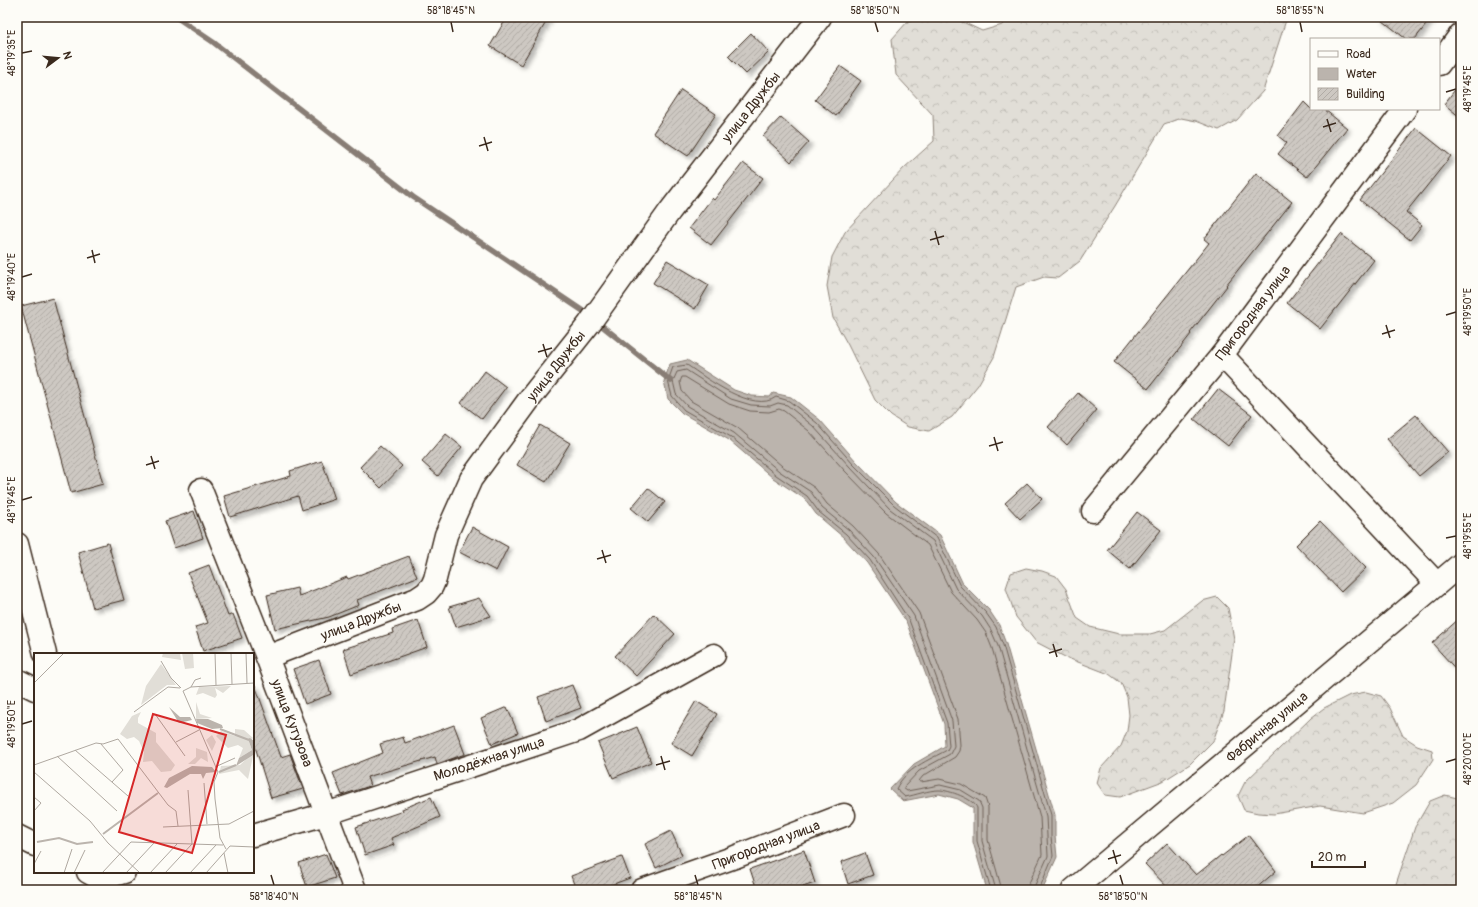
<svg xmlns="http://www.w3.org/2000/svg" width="1478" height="907" font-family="Pangolin,sans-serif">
<defs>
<pattern id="forest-crowns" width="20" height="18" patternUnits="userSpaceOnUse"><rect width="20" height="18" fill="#e1ded7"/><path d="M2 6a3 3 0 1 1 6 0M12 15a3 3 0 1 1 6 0" fill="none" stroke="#c2bfb8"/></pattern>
<pattern id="building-hatch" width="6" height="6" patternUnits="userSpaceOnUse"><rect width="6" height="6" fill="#cdc8c2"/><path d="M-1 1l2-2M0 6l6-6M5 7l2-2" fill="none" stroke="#b1aca6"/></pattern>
<filter id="shadow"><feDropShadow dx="3.5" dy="3.5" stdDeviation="2" flood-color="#0004"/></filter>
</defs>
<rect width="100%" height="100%" fill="#fdfcf7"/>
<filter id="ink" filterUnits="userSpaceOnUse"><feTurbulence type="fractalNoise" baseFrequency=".025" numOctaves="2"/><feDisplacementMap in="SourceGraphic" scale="8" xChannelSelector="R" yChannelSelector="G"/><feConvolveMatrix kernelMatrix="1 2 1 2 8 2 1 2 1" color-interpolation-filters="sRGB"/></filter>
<g filter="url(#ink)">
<g fill="url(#forest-crowns)" stroke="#8e847a">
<polygon points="920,17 952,17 982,31 1002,25 1010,17 1287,17 1263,91 1237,120 1219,130 1196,121 1181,118 1164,124 1115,206 1080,261 1058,278 1044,277 1016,287 994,357 978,385 952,417 929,431 908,427 891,416 875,400 848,345 833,318 827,286 832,257 845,232 904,168 934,141 933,115 896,75 892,39 908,21"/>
<polygon points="1026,568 1042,571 1056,576 1066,589 1077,618 1090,627 1119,634 1150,634 1165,630 1202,601 1217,597 1228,608 1234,639 1224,711 1213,741 1190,764 1163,781 1120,797 1105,795 1097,783 1101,768 1121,746 1127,731 1129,715 1127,697 1121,683 1109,674 1065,657 1036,642 1016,617 1006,588 1011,573"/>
<polygon points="1366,692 1381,696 1390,708 1403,736 1417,745 1432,750 1433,759 1416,785 1393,803 1363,813 1320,806 1274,814 1258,813 1244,810 1238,796 1245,782 1311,718 1324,708 1350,695"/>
<polygon points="1445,795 1461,799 1461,890 1394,890 1415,827 1430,801"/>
</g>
<polygon fill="#bbb4ad" stroke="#887d74" points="687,360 734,390 752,396 770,397 773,393 791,397 820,420 856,461 896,502 940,535 963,584 989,610 999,625 1006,644 1055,815 1055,836 1057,857 1042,890 987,890 973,842 973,808 958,799 939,794 903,801 890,789 914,764 945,746 944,724 906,621 867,563 843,537 816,514 805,499 773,478 729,440 682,413 668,399 664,381 670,364"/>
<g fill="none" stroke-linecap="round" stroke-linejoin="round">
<g stroke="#6e6157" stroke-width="1">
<path d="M991 890 977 841V808C974 799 949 790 939 790 928 790 916 795 905 797L896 789C905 769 929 760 947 750L949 746 947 723 909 620 870 560 846 534 819 512 807 496 776 475 731 437 684 410 672 396 668 381 673 367 687 365C706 378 754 414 776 397L789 401 817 423 853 464 894 505 937 538 960 586 986 613 996 627 1003 645 1051 815V837L1053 856 1039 890"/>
<polyline points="996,890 982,841 982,808 979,801 961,790 940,785 907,791 903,788 919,771 950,754 954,746 952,721 914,616 874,557 849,530 822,508 811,492 779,471 734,433 687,406 676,394 673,381 677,372 686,370 731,399 751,405 770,406 778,403 787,405 813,426 850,467 890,509 933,541 956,589 982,616 991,630 998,646 1046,816 1048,856 1035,885 1034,890"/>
<polyline points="1002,890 988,840 988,807 985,798 961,784 939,779 921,782 919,781 923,776 955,757 959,751 960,745 958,719 919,613 879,554 853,526 827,504 815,488 782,466 738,428 691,401 682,391 680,382 682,377 685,377 729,404 750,411 769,412 779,409 784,411 809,431 845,471 886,513 928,545 951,592 977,620 986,633 992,648 1040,817 1042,855 1029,883 1028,890"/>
</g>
<g stroke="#887d74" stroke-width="5.5">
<polyline points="176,17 213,42 413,197 583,311"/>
<polyline points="601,325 671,381"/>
</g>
</g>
<g fill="url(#building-hatch)" stroke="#3b2a1e" filter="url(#shadow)">
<polygon points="507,17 549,17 521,65 490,46"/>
<polygon points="1378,17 1432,17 1415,39 1406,39"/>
<polygon points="751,33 769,52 746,74 728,56"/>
<polygon points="840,66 861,81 836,116 815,100"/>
<polygon points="1461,82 1461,118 1444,104"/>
<polygon points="681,90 716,114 688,156 653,133"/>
<polygon points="1304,102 1311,109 1324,109 1347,128 1307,177 1278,154 1287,143 1278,136"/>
<polygon points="781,117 809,142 791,162 763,136"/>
<polygon points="1416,128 1451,156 1406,212 1422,225 1410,240 1360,200"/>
<polygon points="743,163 763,178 711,245 689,228 712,198 714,200"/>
<polygon points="1256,173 1292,202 1226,285 1227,286 1190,333 1191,334 1148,389 1114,362 1209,243 1204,239"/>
<polygon points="1341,234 1374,260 1320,329 1287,303"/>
<polygon points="667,260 709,285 695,309 653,283"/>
<polygon points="53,298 103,484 71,493 21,306"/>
<polygon points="485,371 506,387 482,419 461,403"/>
<polygon points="1218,389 1252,415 1228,446 1194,419"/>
<polygon points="1078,393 1097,410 1067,445 1048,427"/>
<polygon points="1416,415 1448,452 1419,476 1387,439"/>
<polygon points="540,425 570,443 546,482 517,465"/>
<polygon points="446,434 462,447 438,476 422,462"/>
<polygon points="380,446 402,466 381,488 360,467"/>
<polygon points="322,461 335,499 302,510 298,496 230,517 224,496 291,476 290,471"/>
<polygon points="1027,483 1042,499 1020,519 1005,503"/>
<polygon points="648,488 665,502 648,522 631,508"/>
<polygon points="194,511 203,538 174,548 165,521"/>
<polygon points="1137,512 1161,530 1130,569 1107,550"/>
<polygon points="1320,521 1366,568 1341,592 1296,545"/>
<polygon points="472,527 508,547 496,571 459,552"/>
<polygon points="108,543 124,600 93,608 78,552"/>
<polygon points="409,556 417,577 357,600 359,605 329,617 275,629 267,595 297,588 299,596 347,577 348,579"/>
<polygon points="209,565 228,616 233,614 242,638 203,651 195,627 208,623 188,573"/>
<polygon points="479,598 491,616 456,627 449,607"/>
<polygon points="654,614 675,634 636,676 615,656"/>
<polygon points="1461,617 1461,675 1432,643"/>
<polygon points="418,620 427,647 351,674 343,649 393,633 392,629"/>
<polygon points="319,660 331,694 305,704 293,669"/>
<polygon points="253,685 255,685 281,757 290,754 303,789 271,798 253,740"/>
<polygon points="572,685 581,708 546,721 538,697"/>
<polygon points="696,701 717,714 692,756 671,743"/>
<polygon points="507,707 518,733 492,744 481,718"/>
<polygon points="454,725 465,754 437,764 435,757 367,777 370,786 342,795 333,773 383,753 380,744 403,737 405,743"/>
<polygon points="637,727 651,762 613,778 598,743"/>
<polygon points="431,797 440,817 391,838 394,845 365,855 356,827 403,811 402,809"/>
<polygon points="671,831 682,855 656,868 645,844"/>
<polygon points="1249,835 1276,871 1254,890 1170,890 1145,864 1167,843 1196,875 1221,855 1222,856"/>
<polygon points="804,850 815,883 793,890 757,890 750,869"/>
<polygon points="865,853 873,875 848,884 841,862"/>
<polygon points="326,854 335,878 307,887 299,863"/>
<polygon points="622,857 630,878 597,890 576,890 571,876"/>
</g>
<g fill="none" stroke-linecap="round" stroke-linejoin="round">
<g stroke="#3b2a1e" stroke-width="25">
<g id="minor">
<polyline points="1439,64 1461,34"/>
<polyline points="1222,355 1437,584"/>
<polyline points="201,490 267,657 355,890"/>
<polyline points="1093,511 1222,355 1405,109"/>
<polyline points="17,544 45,654"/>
<polyline points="267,657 417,599 426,593 432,586 435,579 446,535 471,479 531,397 589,324 670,211 820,17"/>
<polyline points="17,680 35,689"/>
<polyline points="253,835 326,814 579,730 714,655"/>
<polyline points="17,836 35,845"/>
<polyline points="88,872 101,879 124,872"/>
<polyline points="642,890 735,857 844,815"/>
<polyline points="1073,890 1461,564"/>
</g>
</g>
<use href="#minor" stroke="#fdfcf7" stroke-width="22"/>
</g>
</g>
<path fill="none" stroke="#3b2a1e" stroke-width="1.5" d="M451 22 453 32M875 22 878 32M1300 22 1302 32M22 53 32 51M1446 92 1456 89M1327 119 1331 132M1323 127 1336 123M484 137 488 151M479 146 492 142M935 231 939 245M930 240 944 236M92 250 95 263M87 258 100 254M22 277 32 274M1446 315 1456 312M1386 325 1390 338M1382 334 1395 330M543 344 547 357M538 352 552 348M994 437 998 451M989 446 1003 442M151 456 155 469M146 465 159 461M22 500 32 497M1446 538 1456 536M602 550 606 563M597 559 611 555M1053 644 1057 657M1049 653 1062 649M22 724 32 721M661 756 665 770M1446 762 1456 759M656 765 670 761M1113 850 1117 864M1108 859 1121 855M271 875 274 885M695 875 698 885M1120 875 1123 885"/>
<g text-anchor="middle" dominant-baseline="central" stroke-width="3" stroke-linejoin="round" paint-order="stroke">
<g font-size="14" fill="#3b2a1e" stroke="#fdfcf7">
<text transform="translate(751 107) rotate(-52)">улица Дружбы</text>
<text transform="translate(1253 313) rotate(-53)">Пригородная улица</text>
<text transform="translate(556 366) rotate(-52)">улица Дружбы</text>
<text transform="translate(361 621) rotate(-21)">улица Дружбы</text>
<text transform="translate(292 723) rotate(69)">улица Кутузова</text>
<text transform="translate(1267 727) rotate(-40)">Фабричная улица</text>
<text transform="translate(489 759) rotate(-18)">Молодёжная улица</text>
<text transform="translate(766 845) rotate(-21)">Пригородная улица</text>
</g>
</g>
<g transform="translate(34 653)">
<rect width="220" height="220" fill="#fdfcf7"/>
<path d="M197 33 189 40 181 35 183 42 181 45 169 40 162 42 165 34ZM162 49 166 61 178 65 162 66ZM107 59 104 65V70L122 80V89L141 112 137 118 127 119 118 108 109 109 110 99 105 88 100 84 93 86 86 81 98 63ZM201 76 210 77 219 85 215 89 218 97 205 105 209 95 204 92 194 95 182 83 187 78 201 83ZM178 82 182 89 178 98 172 87ZM162 95 173 99 174 109 167 105 161 111H154L162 104ZM220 99 214 126 205 117 185 121 187 113 206 112Z" fill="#e1ded7"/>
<path d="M129 0H146L147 7 128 4ZM148 0H159L160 15 151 16ZM127 11 142 32H133L107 52 112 33Z" fill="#e1ded7"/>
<path d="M135 54 146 64H156L158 67 145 70ZM162 66H174L188 72 189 75 178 76 163 70ZM216 85 220 88 219 102 202 113 205 105 218 97 214 86ZM158 113 178 114 182 119 172 120 169 126 167 121H156L133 135 130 134 135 125Z" fill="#bbb4ad"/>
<path fill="none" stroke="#bbb4ad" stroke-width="2" d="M186 76 215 87M185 119 202 112M69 181 124 140M3 189 25 185 43 191 59 189"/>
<path fill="none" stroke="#afa8a0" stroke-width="1" d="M181 0 182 32M197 0 198 31M212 0 213 30M127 8 137 25 147 35M0 30 30 0M157 34 161 27 167 25M100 59 134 34 146 35M121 61 151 103M142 89 165 77M67 91 89 117 78 129M41 97 94 143M23 103 83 158M0 112 62 90 69 91 84 86 134 152 142 158 144 173M181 114 201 105M0 119 56 168 74 190 106 220M170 130 173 171M0 144 7 150 0 158M129 174 195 171 220 158M196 193 220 194M192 196 186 185 181 146 180 129 184 119 149 38 157 34 220 30M190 200 194 220M0 211 7 198M30 220 38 196M40 220 51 197M68 220 97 189 189 192M92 220 120 190M116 220 143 191M131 220 158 191 154 137M156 220 182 192M172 220 196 193"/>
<path fill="#d62828" fill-opacity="0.15" stroke="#d62828" stroke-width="2" d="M119 61 192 82 158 200 85 179Z"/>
<rect width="220" height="220" fill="none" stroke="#3b2a1e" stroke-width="2"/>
</g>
<rect width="1478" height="907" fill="none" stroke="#fdfcf7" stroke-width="44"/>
<rect x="1310" y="38" width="130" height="72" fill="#fdfcf7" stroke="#afa8a0"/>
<rect x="1318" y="51" width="20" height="6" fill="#fdfcf7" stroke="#afa8a0"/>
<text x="1346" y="58" font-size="12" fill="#3b2a1e">Road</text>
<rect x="1318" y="68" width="20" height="12" fill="#bbb4ad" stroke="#afa8a0"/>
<text x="1346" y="78" font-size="12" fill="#3b2a1e">Water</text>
<rect x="1318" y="88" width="20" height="12" fill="url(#building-hatch)" stroke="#afa8a0"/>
<text x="1346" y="98" font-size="12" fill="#3b2a1e">Building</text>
<g transform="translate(58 58) rotate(74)" stroke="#fdfcf7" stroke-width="3" paint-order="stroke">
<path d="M0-3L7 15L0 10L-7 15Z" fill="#3b2a1e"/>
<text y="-6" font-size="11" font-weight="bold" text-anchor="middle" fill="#3b2a1e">N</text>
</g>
<path d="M1312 861v6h53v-6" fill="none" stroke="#3b2a1e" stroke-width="2"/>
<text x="1318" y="861" font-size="12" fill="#3b2a1e" stroke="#fdfcf7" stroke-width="3" paint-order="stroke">20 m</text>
<rect x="22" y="22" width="1434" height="863" fill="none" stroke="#3b2a1e" stroke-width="1.5"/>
<g font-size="10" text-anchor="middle" fill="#3b2a1e">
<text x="451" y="14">58°18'45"N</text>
<text x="875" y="14">58°18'50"N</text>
<text x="1300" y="14">58°18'55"N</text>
<text transform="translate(11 53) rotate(-90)" y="4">48°19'35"E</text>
<text transform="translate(1467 89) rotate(-90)" y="4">48°19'45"E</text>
<text transform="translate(11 277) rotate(-90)" y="4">48°19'40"E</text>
<text transform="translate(1467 312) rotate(-90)" y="4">48°19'50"E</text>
<text transform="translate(11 500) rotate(-90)" y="4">48°19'45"E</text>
<text transform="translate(1467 536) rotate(-90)" y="4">48°19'55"E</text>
<text transform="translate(11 724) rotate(-90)" y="4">48°19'50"E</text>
<text transform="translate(1467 759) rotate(-90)" y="4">48°20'00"E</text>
<text x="274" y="900">58°18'40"N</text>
<text x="698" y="900">58°18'45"N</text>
<text x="1123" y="900">58°18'50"N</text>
</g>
</svg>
